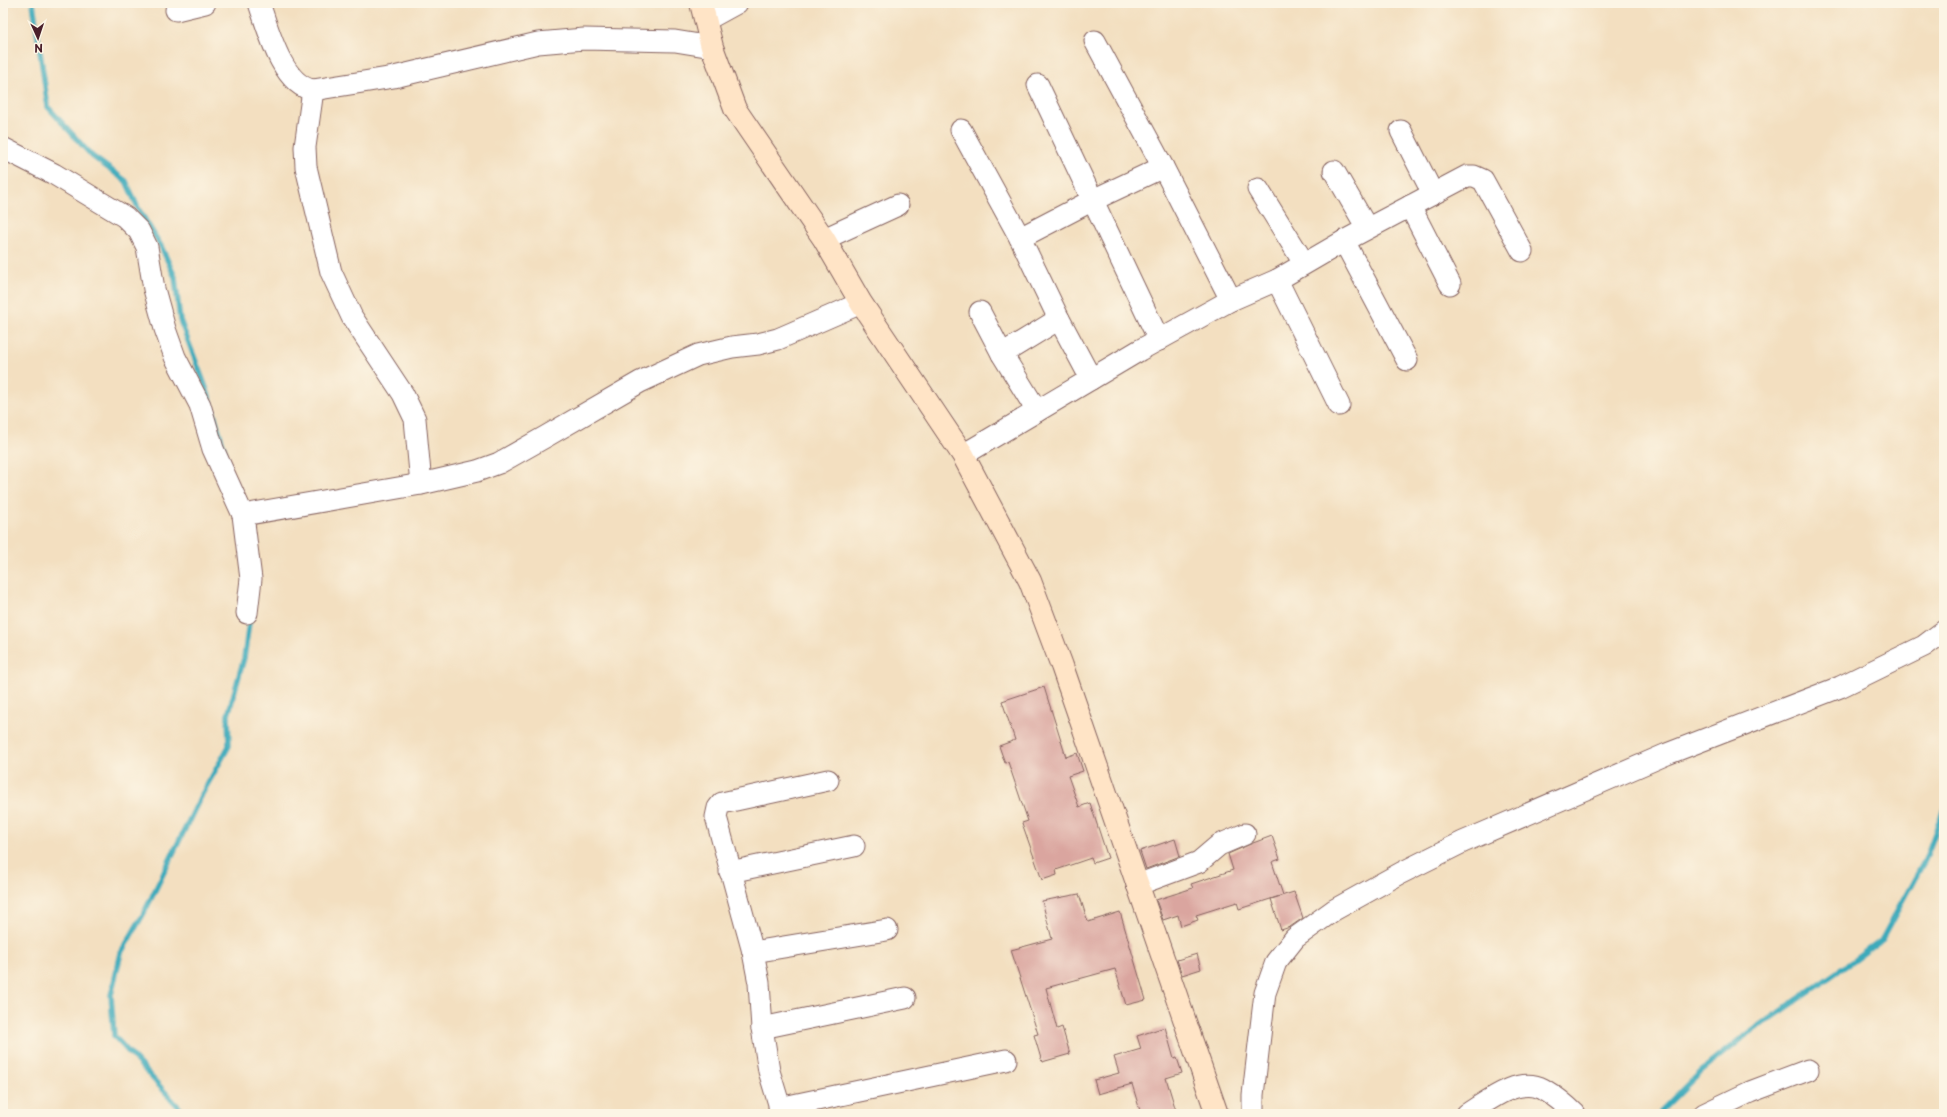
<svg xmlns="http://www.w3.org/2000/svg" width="1947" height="1117" font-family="'Playpen Sans',sans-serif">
<rect width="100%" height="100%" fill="#fcf5e5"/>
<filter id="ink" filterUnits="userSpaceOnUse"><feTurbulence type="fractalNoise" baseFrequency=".025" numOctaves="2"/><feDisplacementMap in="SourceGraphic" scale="8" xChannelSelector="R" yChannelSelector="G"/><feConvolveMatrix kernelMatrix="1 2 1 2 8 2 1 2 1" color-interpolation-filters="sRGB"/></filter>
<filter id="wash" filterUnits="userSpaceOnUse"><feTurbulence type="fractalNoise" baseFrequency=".012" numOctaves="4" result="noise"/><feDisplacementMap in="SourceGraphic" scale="16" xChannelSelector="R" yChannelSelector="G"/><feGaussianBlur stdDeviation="0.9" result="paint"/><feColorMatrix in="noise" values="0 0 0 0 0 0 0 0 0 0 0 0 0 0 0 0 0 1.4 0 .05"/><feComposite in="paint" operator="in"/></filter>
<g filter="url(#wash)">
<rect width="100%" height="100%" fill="#f3dfc0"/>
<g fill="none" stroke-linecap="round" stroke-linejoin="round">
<g stroke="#3caabb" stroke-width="5.5">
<polyline points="33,3 48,107 92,156 126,181 139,210 161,246 175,277 180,320 208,393 225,452"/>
<polyline points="185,1114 114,1036 111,995 121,953 144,913 201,796 229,746 228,715 244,658 250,616"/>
<polyline points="1661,1114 1661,1111 1701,1071 1739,1040 1853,961 1882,939 1925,860 1944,809"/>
</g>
</g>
<g id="blocks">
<g fill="#daa59f">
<polygon points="1044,687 1066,757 1077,753 1083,771 1068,776 1079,807 1090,803 1108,858 1093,863 1091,858 1056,870 1057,875 1042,880 1022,823 1028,821 1008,762 1005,763 999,746 1015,740 1002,701"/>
<polygon points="1272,836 1280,859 1272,862 1283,895 1239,909 1237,902 1196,915 1198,920 1181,926 1178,915 1163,920 1156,900 1193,888 1191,884 1233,870 1228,854 1253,843"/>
<polygon points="1175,839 1180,856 1146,869 1140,851"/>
<polygon points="1294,892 1303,918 1290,927 1281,930 1271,899"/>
<polygon points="1079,894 1088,922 1120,912 1146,1000 1126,1005 1115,969 1046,988 1057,1029 1062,1027 1070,1054 1042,1062 1034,1035 1038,1034 1011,950 1052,939 1042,901"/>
<polygon points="1197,954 1201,969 1182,975 1177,960"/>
<polygon points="1165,1027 1174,1059 1177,1058 1182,1073 1166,1078 1177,1114 1141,1114 1132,1084 1098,1094 1094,1080 1119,1073 1114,1057 1141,1049 1137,1036"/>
</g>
</g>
</g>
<g filter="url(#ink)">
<use href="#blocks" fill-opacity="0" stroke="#85625f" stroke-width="1"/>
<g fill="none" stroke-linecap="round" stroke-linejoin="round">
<g stroke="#85625f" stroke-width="23">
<g id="street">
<path d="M259 3C268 29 282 85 313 90L394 77 538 43 584 39 675 41 712 47"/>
<polyline points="176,10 205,3"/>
<polyline points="706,20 737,3"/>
<polyline points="1095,41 1163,167"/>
<polyline points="1038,85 1159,340"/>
<polyline points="313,90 305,147 306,167 331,272 352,317 403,394 415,419 421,484"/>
<polyline points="961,130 1020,238"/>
<polyline points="1401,131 1433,194"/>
<polyline points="3,148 54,174 125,217 139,231 147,247 154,289 165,329 175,357 200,405 213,449 243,515 421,484 477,471 499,463 545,437 640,382 698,355 732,347 758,344 778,339 861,303"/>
<polyline points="1334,171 1367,228"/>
<polyline points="1258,189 1304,263"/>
<polyline points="1410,206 1450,284"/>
<polyline points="824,239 898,205"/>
<polyline points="1344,241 1407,360"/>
<polyline points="1277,280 1339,405"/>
<polyline points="980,312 1002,354"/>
<polyline points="1091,379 1059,319 1020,238 1093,200 1163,167 1231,300"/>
<polyline points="1037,411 1002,354 1059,319"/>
<polyline points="963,455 1140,350 1231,300 1277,280 1344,241 1467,176 1474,176 1483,180 1522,251"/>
<polyline points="243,515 251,579 247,613"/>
<polyline points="730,872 854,846"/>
<polyline points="1137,885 1199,862 1219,845 1245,834"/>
<polyline points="753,952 887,930"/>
<polyline points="762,1028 905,998"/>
<polyline points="779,1108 1006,1060"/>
<polyline points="782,1114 769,1071 762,1028 759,983 753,952 716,817 718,808 722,803 828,780"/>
<polyline points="1253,1114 1253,1095 1265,993 1276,962 1295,938 1334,910 1401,873 1463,842 1667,754 1840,687 1924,646 1944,631"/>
<path d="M1467 1114C1488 1101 1518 1076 1543 1089 1555 1096 1566 1105 1575 1114"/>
<polyline points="1704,1114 1750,1092 1808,1070"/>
</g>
</g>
<g stroke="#85625f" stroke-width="24">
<polyline id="secondary" points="701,3 712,47 735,109 824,239 861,303 963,455 1030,581 1062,666 1217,1114"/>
</g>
<use href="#street" stroke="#fff" stroke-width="21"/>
<use href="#secondary" stroke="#ffe4c6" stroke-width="22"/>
</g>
</g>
<rect width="1947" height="1117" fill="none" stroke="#fcf5e5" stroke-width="16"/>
<g transform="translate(38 38) rotate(177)" stroke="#fcf5e5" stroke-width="3" paint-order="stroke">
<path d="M0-3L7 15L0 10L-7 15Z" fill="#4a1f2b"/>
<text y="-6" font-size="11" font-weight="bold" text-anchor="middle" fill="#4a1f2b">N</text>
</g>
</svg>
